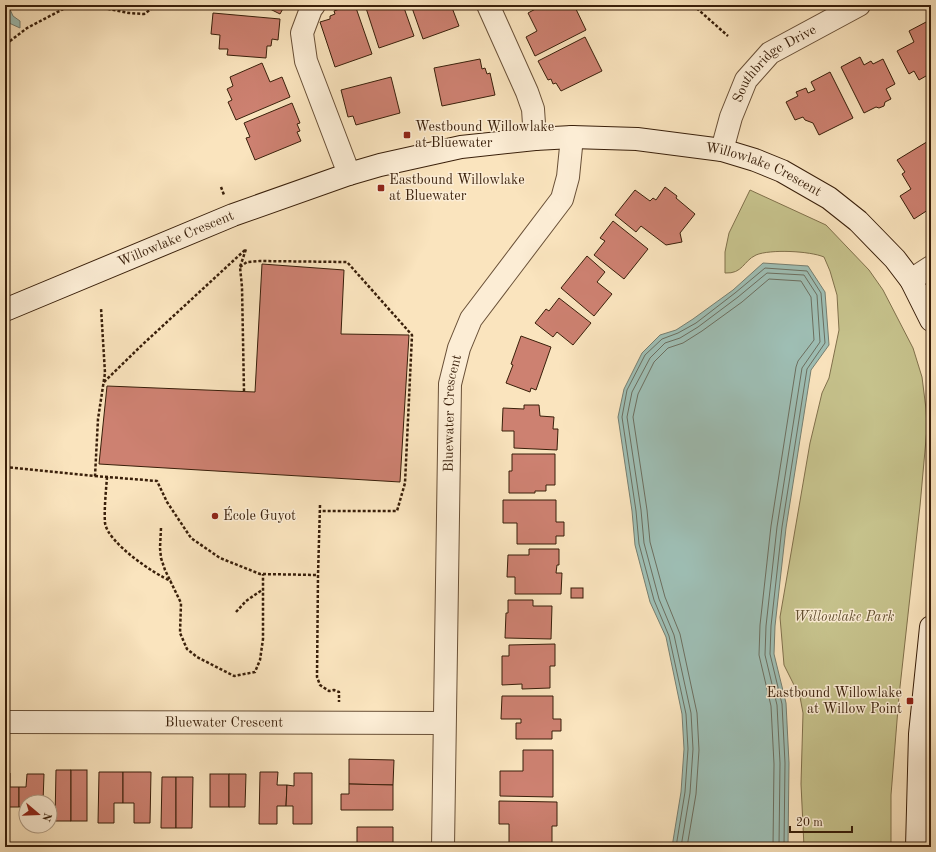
<svg xmlns="http://www.w3.org/2000/svg" width="936" height="852" font-family="'Old Standard TT',serif">
<rect width="100%" height="100%" fill="#fae4be"/>
<filter id="stains"><feTurbulence type="fractalNoise" baseFrequency=".005" numOctaves="4"/><feColorMatrix values="0 0 0 0 .2 0 0 0 0 .09 0 0 0 0 .02 0 0 0 .5 -.17"/></filter>
<radialGradient id="worn" r=".72"><stop offset=".6" stop-color="#630" stop-opacity="0"/><stop offset="1" stop-color="#630" stop-opacity=".3"/></radialGradient>
<path fill="#c6c28c" stroke="#80704b" d="M750 190 826 225 869 270 883 290 913 348 922 377 926 409 927 428 920 506 899 696 891 795V847H804L801 784 803 713 800 697 784 665 780 617 810 443 822 393 829 378 839 330 837 295 830 271 824 257C810 251 770 249 756 255 743 261 743 274 725 273V252L729 233Z"/>
<g fill="#9ebeb4" stroke="#767e70">
<polygon points="5,5 8,5 13,16 20,21 20,28 9,23 5,15"/>
<polygon points="763,263 808,266 825,292 829,345 811,370 786,528 775,626 774,654 786,703 789,763 788,847 672,847 681,792 684,749 682,714 666,637 650,602 635,545 632,511 618,417 624,389 642,353 660,335 676,330 693,319 733,290"/>
</g>
<g fill="none" stroke-linecap="round" stroke-linejoin="round">
<g stroke="#6c6e5f" stroke-width="1">
<polyline points="676,847 685,792 688,749 686,714 669,636 654,600 639,544 636,511 622,417 627,390 645,355 662,339 678,333 696,323 735,293 765,268 807,271 821,293 825,343 807,369 782,527 771,626 770,654 782,704 785,763 784,847"/>
<polyline points="681,847 690,793 693,749 691,713 674,635 659,599 644,543 641,510 627,417 632,392 650,358 665,343 680,338 698,327 738,297 767,273 804,275 817,295 820,342 802,368 777,527 766,626 765,655 777,705 780,763 779,847"/>
<polyline points="687,847 696,794 699,750 697,713 680,634 665,597 650,542 647,510 633,417 638,394 654,362 668,348 683,343 702,331 742,302 769,279 801,281 811,297 814,340 798,361 796,367 771,526 760,625 759,655 771,706 774,764 773,847"/>
</g>
</g>
<g fill="#cd8171" stroke="#391f0a">
<polygon points="262,5 285,5 280,14"/>
<polygon points="350,5 355,5 372,54 335,67 320,22 330,19 330,16 335,14 334,11"/>
<polygon points="365,5 403,5 414,36 379,48"/>
<polygon points="411,5 451,5 459,26 423,39"/>
<polygon points="543,5 574,5 586,30 535,56 526,37 537,31 528,13"/>
<polygon points="213,13 280,19 278,40 272,39 271,46 267,46 266,58 227,55 228,49 219,49 220,35 211,34"/>
<polygon points="928,21 931,27 931,80 929,81 926,76 919,80 914,71 909,74 897,51 914,42 909,31"/>
<polygon points="585,37 602,71 561,91 556,83 553,84 551,79 548,80 538,61"/>
<polygon points="860,57 864,65 871,61 873,64 883,59 895,84 886,89 891,99 885,102 884,106 879,108 876,107 864,113 841,67"/>
<polygon points="480,59 482,69 485,68 487,74 490,73 495,95 442,106 434,68"/>
<polygon points="262,63 270,82 282,77 290,97 236,120 228,102 232,100 227,89 233,86 230,77"/>
<polygon points="830,72 853,118 819,135 813,123 805,120 803,117 795,120 786,102 798,96 796,92 806,88 808,93 815,90 811,82"/>
<polygon points="391,77 400,113 356,125 353,116 348,117 341,90"/>
<polygon points="292,103 300,123 297,124 300,131 297,132 301,141 255,160 246,138 250,137 244,123"/>
<polygon points="930,140 931,142 931,208 914,219 900,196 911,189 902,174 905,172 897,160"/>
<polygon points="665,187 677,196 676,198 695,214 680,233 682,242 666,245 641,226 636,232 615,215 635,190 650,201 653,198 656,200"/>
<polygon points="613,221 648,249 624,279 594,255 605,241 600,238"/>
<polygon points="587,256 605,272 597,282 612,294 594,316 561,288"/>
<polygon points="262,264 344,270 341,334 409,335 400,482 99,464 107,386 255,392"/>
<polygon points="559,298 591,323 573,345 557,332 553,337 535,323 546,309 549,311"/>
<polygon points="521,336 551,347 536,390 531,388 530,392 506,383 513,365 511,364"/>
<polygon points="524,405 539,405 540,416 554,417 553,429 558,429 557,450 514,448 514,431 502,431 503,408 524,409"/>
<polygon points="512,454 555,454 555,485 546,485 546,491 535,491 535,493 509,493 509,471 512,471"/>
<polygon points="503,500 556,500 556,522 564,522 564,536 556,536 556,544 517,544 517,523 503,523"/>
<polygon points="529,549 559,549 559,565 557,565 556,573 562,573 561,594 515,594 515,577 507,577 508,555 529,555"/>
<rect x="571" y="588" width="12" height="10"/>
<polygon points="508,600 533,600 533,606 552,606 551,639 505,638 506,613 508,613"/>
<polygon points="555,644 555,666 550,666 550,688 522,689 522,684 502,685 502,656 509,656 509,645"/>
<polygon points="502,696 553,696 553,719 561,719 561,731 552,731 552,739 516,739 516,723 521,723 521,719 501,719"/>
<polygon points="523,750 553,750 553,797 500,796 500,771 523,771"/>
<polygon points="349,759 394,760 393,785 349,784"/>
<polygon points="56,770 71,770 71,821 55,821"/>
<rect x="71" y="770" width="16" height="51"/>
<polygon points="99,772 123,772 123,803 114,803 114,823 98,823"/>
<polygon points="123,772 151,772 150,823 134,823 134,803 123,803"/>
<polygon points="260,772 278,772 277,785 287,785 286,806 277,806 277,824 259,824"/>
<polygon points="5,773 10,773 10,787 19,787 19,807 9,807 8,825 5,825"/>
<polygon points="294,773 312,773 312,824 293,824 293,806 286,806 287,785 294,786"/>
<polygon points="27,774 44,774 43,802 26,802 26,807 19,807 19,787 26,787"/>
<rect x="210" y="774" width="19" height="33"/>
<polygon points="229,774 246,774 245,807 229,807"/>
<polygon points="162,777 176,777 176,828 161,828"/>
<polygon points="176,777 193,777 192,828 176,828"/>
<polygon points="349,784 393,785 393,810 341,810 341,794 349,794"/>
<polygon points="499,801 557,802 557,826 552,826 552,847 509,847 509,824 499,824"/>
<polygon points="357,827 393,827 393,847 357,846"/>
</g>
<g fill="none" stroke-linecap="round" stroke-linejoin="round">
<g stroke="#695037" stroke-width="24">
<g id="street">
<polyline points="314,5 311,9 302,33 306,61 349,174"/>
<polyline points="488,5 527,92 533,109 535,139"/>
<path id="s1" d="M722 150 731 117 746 80 770 53 859 5"/>
<polyline points="911,280 931,267"/>
<path id="s2" d="M5 722 444 723"/>
<path id="s3" d="M443 847 450 384 459 348 471 319 562 199 568 177 572 137"/>
</g>
</g>
<g stroke="#391f0a" stroke-width="24">
<g id="secondary">
<path id="s4" d="M5 310 233 215 349 174 380 165 461 147 535 139 572 137 637 139 722 150 755 160 782 171 829 198 858 221 895 259 911 280 931 320"/>
<polyline points="917,847 920,734 931,627"/>
</g>
</g>
<g stroke="#391f0a" stroke-width="2.5" stroke-dasharray="3 2" stroke-linecap="butt">
<polyline points="88,5 129,13 144,14 157,5"/>
<polyline points="693,5 728,36"/>
<polyline points="5,40 10,41 27,28 69,6 75,5"/>
<polyline points="221,187 224,195"/>
<polyline points="240,267 247,262 260,261 347,262 412,335 405,483 397,511 320,511"/>
<polyline points="104,382 142,345 246,249 240,267 242,287 244,391"/>
<polyline points="5,467 95,476 98,419 105,373 101,308"/>
<polyline points="95,476 157,481 167,502 191,538 220,558 260,574 318,575"/>
<path d="M107 477C106 491 104 509 105 523 108 543 154 574 171 581"/>
<polyline points="320,505 318,575 317,677 320,685 329,691 334,690 339,692 339,702"/>
<polyline points="161,528 160,548 161,558 165,570 181,603 180,633 187,649 197,657 234,676 255,672 260,660 263,639 263,574"/>
<polyline points="236,612 246,601 262,590"/>
</g>
<use href="#street" stroke="#fcedd5" stroke-width="22"/>
<use href="#secondary" stroke="#fcedd5" stroke-width="22"/>
</g>
<g fill="#8f2418" stroke="#fcedd5" stroke-width="1.5">
<rect x="403" y="131" width="8" height="8" rx="2"/>
<rect x="377" y="184" width="8" height="8" rx="2"/>
<circle cx="215" cy="516" r="4"/>
<rect x="906" y="697" width="8" height="8" rx="2"/>
</g>
<g text-anchor="middle" dominant-baseline="central" stroke-width="3" stroke-linejoin="round" paint-order="stroke">
<g font-size="14" fill="#391f0a" stroke="#fcedd5">
<text stroke="none"><textPath href="#s1" startOffset="106">Southbridge Drive</textPath></text>
<text stroke="none"><textPath href="#s4" startOffset="793">Willowlake Crescent</textPath></text>
<text stroke="none"><textPath href="#s4" startOffset="185">Willowlake Crescent</textPath></text>
<text stroke="none"><textPath href="#s3" startOffset="434">Bluewater Crescent</textPath></text>
<text stroke="none"><textPath href="#s2" startOffset="219">Bluewater Crescent</textPath></text>
</g>
<g font-size="14" fill="#391f0a" stroke="#fcedd5" text-anchor="start">
<text x="415" y="127">Westbound Willowlake<tspan x="415" dy="16">at Bluewater</tspan></text>
<text x="389" y="180">Eastbound Willowlake<tspan x="389" dy="16">at Bluewater</tspan></text>
<text x="223" y="516">École Guyot</text>
<text x="902" y="693" text-anchor="end">Eastbound Willowlake<tspan x="902" dy="16">at Willow Point</tspan></text>
</g>
<g font-size="14" font-style="italic" fill="#635031" stroke="#fcedd5">
<text x="844" y="617">Willowlake Park</text>
</g>
</g>
<rect width="936" height="852" fill="none" stroke="#fae4be" stroke-width="20"/>
<rect x="6" y="6" width="924" height="840" fill="none" stroke="#391f0a" stroke-width="2"/>
<rect x="10" y="10" width="916" height="832" fill="none" stroke="#391f0a"/>
<g transform="translate(38 814) rotate(109)"><circle r="19" fill="#fcedd5" stroke="#ae9b84"/>
<path d="M0-3L7 15L0 10L-7 15Z" fill="#8f2418"/>
<text y="-6" font-size="11" font-weight="bold" text-anchor="middle" fill="#391f0a">N</text>
</g>
<path d="M790 826v6h62v-6" fill="none" stroke="#391f0a" stroke-width="2"/>
<text x="796" y="826" font-size="12" fill="#391f0a" stroke="#fcedd5" stroke-width="3" paint-order="stroke">20 m</text>
<rect width="100%" height="100%" filter="url(#stains)"/>
<rect width="100%" height="100%" fill="url(#worn)"/>
</svg>
